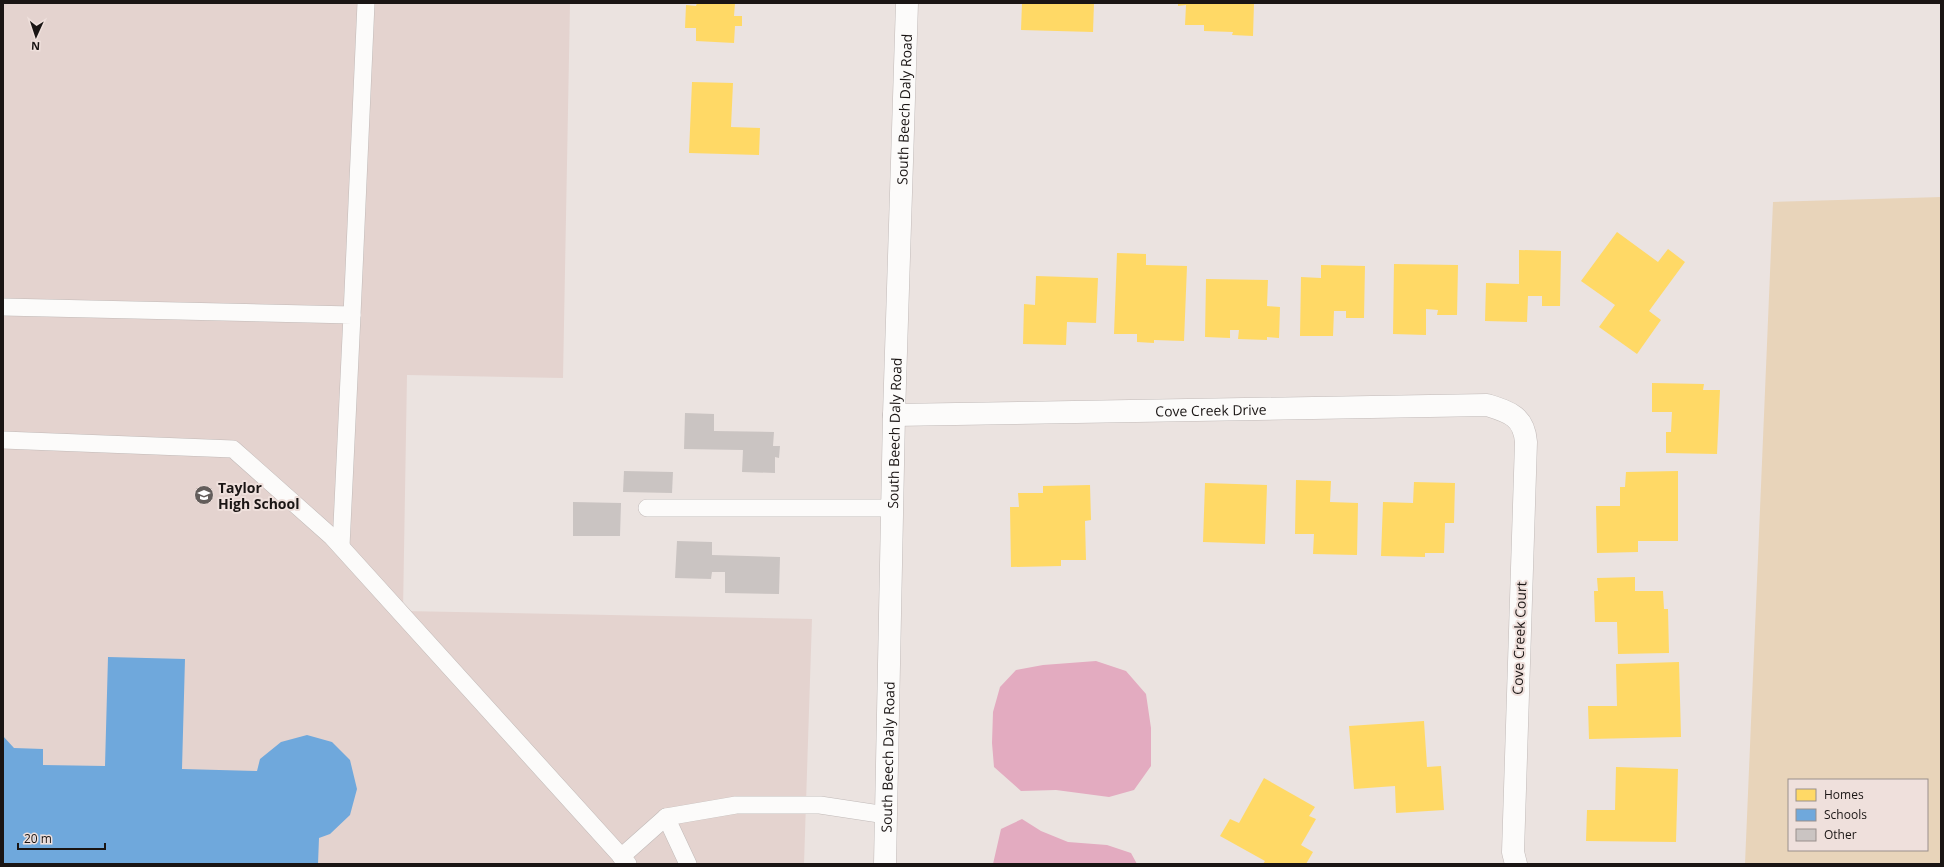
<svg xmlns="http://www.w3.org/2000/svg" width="1944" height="867" font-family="'Open Sans',sans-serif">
<rect width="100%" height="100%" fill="#ebe3e0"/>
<polygon fill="#e4d3cf" points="3,3 570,3 563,378 407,375 403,611 812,619 804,864 3,864"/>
<path fill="#e8d4ba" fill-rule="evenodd" d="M1941 197V864H1745L1773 202ZM1789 780H1927V850H1789Z"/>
<g fill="#e3abc0">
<polygon points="1096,661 1126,671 1146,694 1151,728 1151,766 1134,790 1109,797 1056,790 1021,791 994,767 992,743 993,712 1000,687 1016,670 1043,665"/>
<polygon points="1022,819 1041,831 1068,842 1107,845 1131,853 1137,864 993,864 1001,829"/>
</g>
<g fill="#ffd966">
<polygon points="697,3 735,3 734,16 742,16 742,26 735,26 734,43 696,41 696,28 685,28 686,5 696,6"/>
<polygon points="1022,3 1094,3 1093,32 1021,30"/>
<polygon points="1178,3 1254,3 1253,36 1232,35 1233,32 1204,31 1204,25 1185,25 1186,5 1178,6"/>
<polygon points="692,82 733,83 731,127 760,128 759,155 689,153"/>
<polygon points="1617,232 1658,262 1668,249 1685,262 1649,311 1661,320 1637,354 1599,327 1615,305 1581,281"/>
<polygon points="1519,250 1561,251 1560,306 1542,306 1542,296 1528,296 1527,322 1485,321 1486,283 1519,284"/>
<polygon points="1117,253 1146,254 1146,265 1187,266 1184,341 1154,340 1154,343 1137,342 1137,334 1114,334"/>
<polygon points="1394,264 1458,265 1457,315 1437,315 1438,310 1426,309 1426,335 1393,334"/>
<polygon points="1321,265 1365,266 1364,318 1346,318 1346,311 1334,311 1333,336 1300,336 1301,277 1321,278"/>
<polygon points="1036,276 1098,278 1096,323 1067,322 1066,345 1023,344 1024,304 1035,305"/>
<polygon points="1206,279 1268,280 1267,306 1280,307 1279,338 1267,337 1267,340 1238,339 1239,330 1230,330 1230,338 1205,337"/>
<polygon points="1652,383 1704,384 1703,390 1720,390 1717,454 1666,453 1666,432 1671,432 1672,412 1652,412"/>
<polygon points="1678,471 1678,541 1638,541 1638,552 1597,553 1596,506 1620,506 1620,487 1625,487 1626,472"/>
<polygon points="1296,480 1331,481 1330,502 1358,503 1357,555 1313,554 1314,534 1295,534"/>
<polygon points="1414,482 1455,483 1454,523 1445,523 1444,553 1425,553 1425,557 1381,556 1383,502 1413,503"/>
<polygon points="1205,483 1267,485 1265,544 1203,542"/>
<polygon points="1090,485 1091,520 1085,521 1086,560 1061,560 1061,566 1011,567 1010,507 1019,507 1018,493 1043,493 1043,486"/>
<polygon points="1635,577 1635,591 1663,591 1664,609 1668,609 1669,653 1618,654 1617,622 1595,622 1594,591 1598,591 1597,578"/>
<polygon points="1679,662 1681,737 1589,739 1588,706 1617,706 1616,664"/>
<polygon points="1424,721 1427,767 1441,766 1444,810 1396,813 1395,786 1354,789 1349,726"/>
<polygon points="1616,767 1678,769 1676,842 1586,841 1587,810 1615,810"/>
<polygon points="1264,778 1315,807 1309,816 1316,819 1301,845 1313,852 1306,864 1263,864 1265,861 1220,836 1230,819 1239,823"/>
</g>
<polygon fill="#6fa8dc" points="108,657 185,659 182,769 257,771 260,759 281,742 307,735 332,742 350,760 357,789 350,815 330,834 319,838 318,864 3,864 3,736 14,748 43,749 43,765 105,766"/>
<g fill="#cac4c2">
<polygon points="685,413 714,414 714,431 774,432 773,446 780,446 779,458 775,457 775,473 742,472 743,450 684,449"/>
<polygon points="624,471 673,472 672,493 623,492"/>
<polygon points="573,502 621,503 620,536 573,536"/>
<polygon points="677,541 712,542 712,555 780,557 779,594 725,593 725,572 712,572 711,579 675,578"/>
</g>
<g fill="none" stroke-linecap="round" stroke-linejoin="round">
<g stroke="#c1bab8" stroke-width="18">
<g id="service">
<polyline points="3,307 352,315 341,546"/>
<polyline points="352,315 366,3"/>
<polyline points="3,440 233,449 332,537 628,864"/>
<polyline points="647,508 892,508"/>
<polyline points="666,817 688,864"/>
<polyline points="621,857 666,817 736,805 820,805 886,815"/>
</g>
</g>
<g stroke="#c1bab8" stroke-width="23">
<g id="minor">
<path id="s1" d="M894 415 1487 405C1509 412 1524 416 1526 442L1513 852 1516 864"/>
</g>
</g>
<g stroke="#c1bab8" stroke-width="23">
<g id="tertiary">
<path id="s2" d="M885 864 894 415 907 3"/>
</g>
</g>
<use href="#service" stroke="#fcfbfa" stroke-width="17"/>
<use href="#minor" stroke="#fcfbfa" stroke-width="22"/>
<use href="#tertiary" stroke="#fcfbfa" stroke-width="22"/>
</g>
<defs>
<g id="school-disc" transform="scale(1)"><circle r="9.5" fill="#635d5b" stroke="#efe0dc"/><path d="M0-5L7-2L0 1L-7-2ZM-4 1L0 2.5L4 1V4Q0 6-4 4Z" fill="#fff"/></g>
</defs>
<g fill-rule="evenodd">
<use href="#school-disc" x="204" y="495"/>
</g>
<g text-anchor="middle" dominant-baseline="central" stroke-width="4" stroke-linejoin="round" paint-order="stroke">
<g font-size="14" fill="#1a1514" stroke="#efe0dc">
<text stroke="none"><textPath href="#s2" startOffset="755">South Beech Daly Road</textPath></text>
<text stroke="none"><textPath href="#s1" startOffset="317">Cove Creek Drive</textPath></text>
<text stroke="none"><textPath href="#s2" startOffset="431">South Beech Daly Road</textPath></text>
<text transform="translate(1519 638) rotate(-88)">Cove Creek Court</text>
<text stroke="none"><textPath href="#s2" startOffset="107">South Beech Daly Road</textPath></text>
</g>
<g font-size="14" font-weight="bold" fill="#1a1514" stroke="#efe0dc" text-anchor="start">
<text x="218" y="487">Taylor<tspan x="218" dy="16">High School</tspan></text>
</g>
</g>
<rect width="1944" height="867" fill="none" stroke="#1a1514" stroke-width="8"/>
<rect x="1788" y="779" width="140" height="72" fill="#efe0dc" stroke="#9a8f8c"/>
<rect x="1796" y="789" width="20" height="12" fill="#ffd966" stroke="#9a8f8c"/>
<text x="1824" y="799" font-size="12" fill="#1a1514">Homes</text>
<rect x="1796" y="809" width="20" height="12" fill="#6fa8dc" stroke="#9a8f8c"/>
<text x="1824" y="819" font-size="12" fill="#1a1514">Schools</text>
<rect x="1796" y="829" width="20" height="12" fill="#cac4c2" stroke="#9a8f8c"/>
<text x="1824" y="839" font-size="12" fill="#1a1514">Other</text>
<g transform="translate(36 36) rotate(183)" stroke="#efe0dc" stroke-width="3" paint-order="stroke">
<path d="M0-3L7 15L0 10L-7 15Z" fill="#1a1514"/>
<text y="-6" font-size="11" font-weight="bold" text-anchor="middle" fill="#1a1514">N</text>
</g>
<path d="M18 843v6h87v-6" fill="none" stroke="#1a1514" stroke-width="2"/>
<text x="24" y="843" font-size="12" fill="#1a1514" stroke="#efe0dc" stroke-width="3" paint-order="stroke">20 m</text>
</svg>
